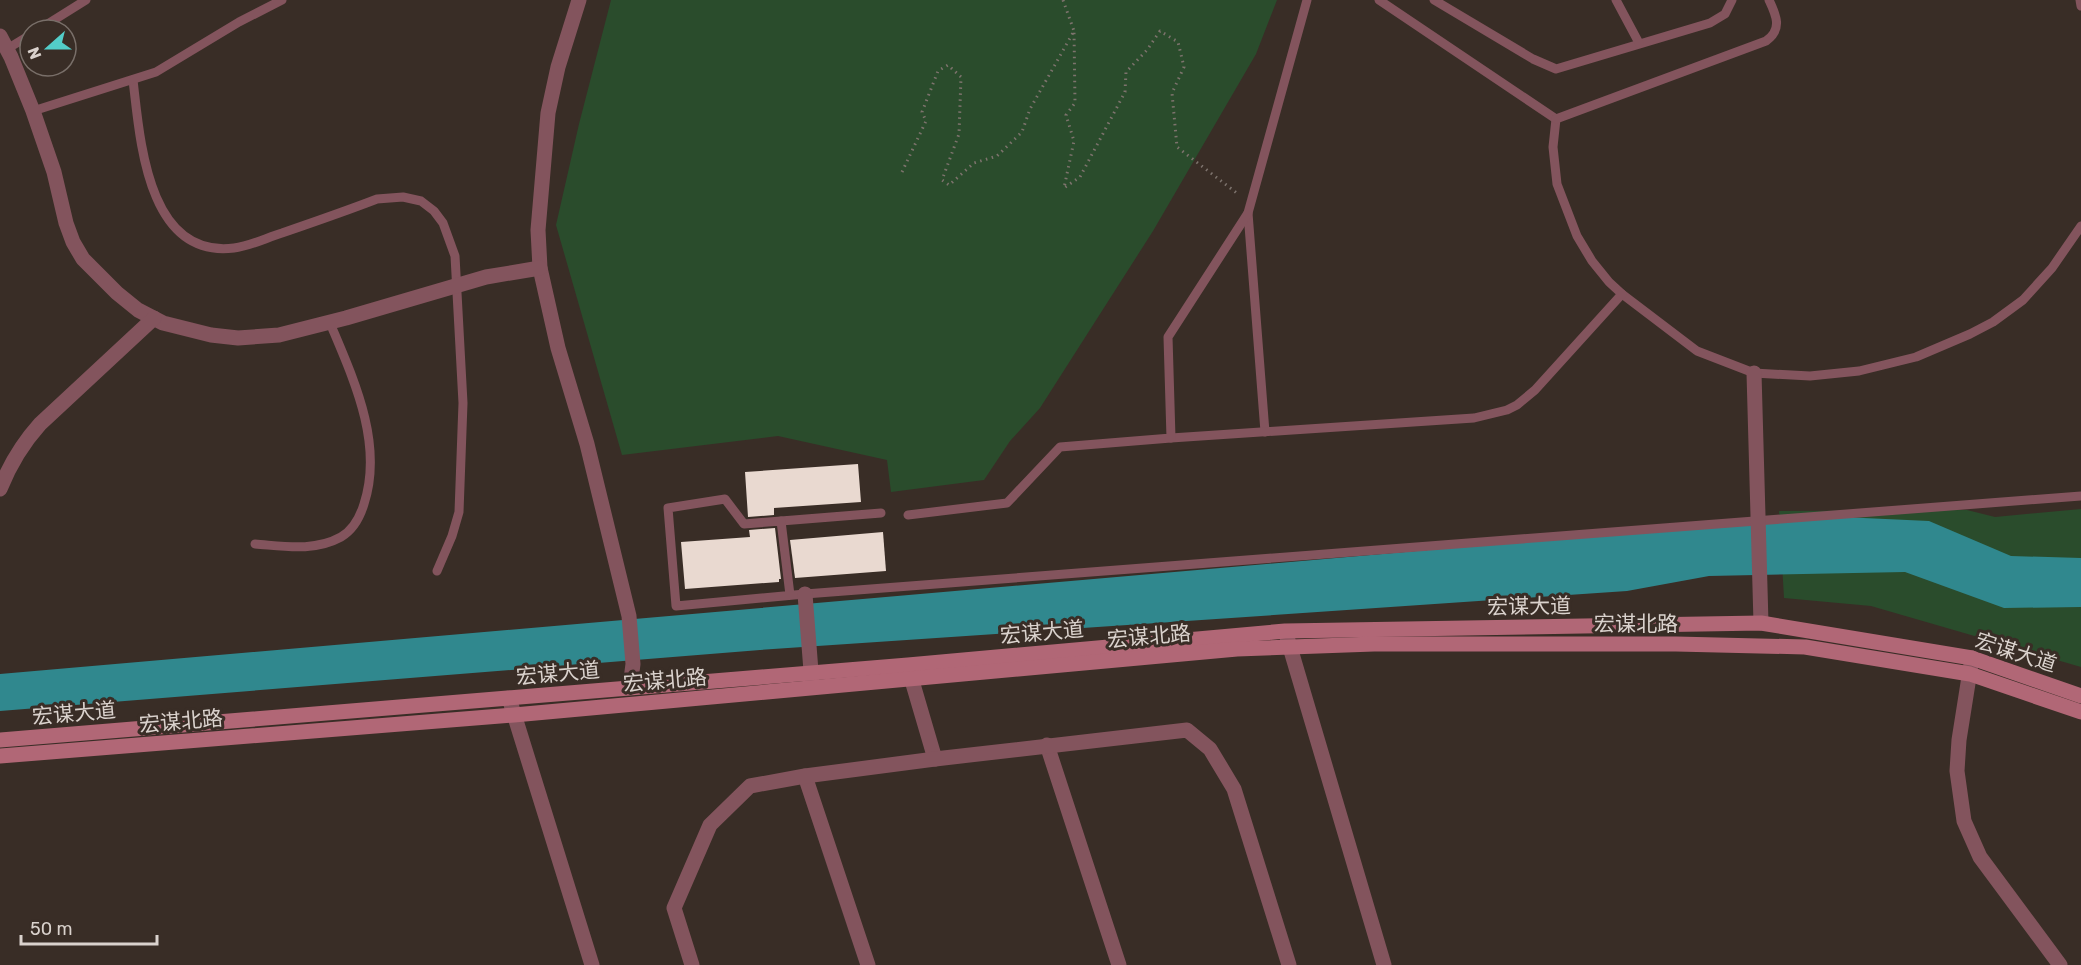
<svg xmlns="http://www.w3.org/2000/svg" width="2081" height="965" font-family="Rubik,'Noto Sans SC',sans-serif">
<rect width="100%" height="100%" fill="#392d26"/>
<g fill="#2a4c2c">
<polygon points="611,0 1277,0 1256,54 1153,231 1040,408 1010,441 984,480 891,492 887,460 778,436 622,455 556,225 579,124"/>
<polygon points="2081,509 2081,667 1871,606 1784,598 1779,511 1967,510 1995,517"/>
</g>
<polygon fill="#30888e" points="1820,516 1929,521 2011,556 2081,558 2081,607 2004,608 1905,572 1709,576 1627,591 760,650 0,711 0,674"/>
<g fill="#e9d9d0">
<polygon points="858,464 861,502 774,508 774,515 748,517 745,472"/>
<polygon points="775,528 781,579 779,579 779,582 685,589 681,542 750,537 749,530"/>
<polygon points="883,532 886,571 795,578 790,540"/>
</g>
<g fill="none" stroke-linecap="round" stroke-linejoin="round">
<g stroke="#7d736d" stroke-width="3" stroke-dasharray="1.5 4.5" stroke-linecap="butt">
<polyline points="1063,0 1074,31"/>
<polyline points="902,172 926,121 922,112 938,71 948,65 961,77 959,134 942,180 949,185 974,163 997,156 1022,132 1030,109 1074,31 1075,103 1066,115 1074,141 1064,188 1080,177 1125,92 1126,72 1147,50 1160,31 1178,42 1184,67 1172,93 1177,147 1238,194"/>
</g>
<g stroke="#83545d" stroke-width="9">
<polyline points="1379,0 1556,119"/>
<polyline points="1434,0 1533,59 1556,69 1710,23 1725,14 1732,0"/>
<polyline points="1616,0 1639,43"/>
<polyline points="2080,0 2081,6"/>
<polyline points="38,30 86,0"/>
<polyline points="7,49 30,35"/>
<path d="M133 80C140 139 147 259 234 248 250 246 266 238 282 233 314 222 346 211 377 199L403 197 421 201 434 211 443 223 455 256 463 403 459 512 452 536 437 571"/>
<polyline points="33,111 156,72 239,22 282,0"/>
<polyline points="1556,119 1553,147 1557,184 1577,236 1592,261 1609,282 1622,294 1697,351 1754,373 1810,376 1859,371 1916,357 1970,334 1993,322 2023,300 2052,268 2081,226"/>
<path d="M1556 119 1766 41C1783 29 1776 15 1769 0"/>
<polyline points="1248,213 1265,432"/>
<polyline points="1171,438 1474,418 1507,410 1517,405 1535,390 1622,294"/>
<polyline points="908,515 1007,503 1060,447 1171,438 1168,337 1248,213 1307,0"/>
<polyline points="781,521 881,513"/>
<path d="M255 544C283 546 314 552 341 537 353 530 360 517 364 504 384 443 353 378 330 323"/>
<polyline points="790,595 781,521 744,524 725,499 668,508 676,606 805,594 2081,496"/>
</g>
<g stroke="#83545d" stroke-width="15">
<polyline points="579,0 558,67 548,113 538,230 540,268 558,348 587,444 629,616 633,664 630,687"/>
<polyline points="0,36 11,57 33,111 54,172 66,223 73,242 83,259 117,293 138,310 163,323 211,335 238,338 279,335 346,318 486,277 540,268"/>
<polyline points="1754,373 1761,623"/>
<path d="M0 489C10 464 22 444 40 424L154 318"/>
<polyline points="805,594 812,684"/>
<polyline points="1287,637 1384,965"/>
<polyline points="908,667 935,759"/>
<polyline points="1047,745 1119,965"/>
<polyline points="805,776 868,965"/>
<polyline points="692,965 674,908 710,825 750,786 805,776 935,759 1187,730 1210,749 1234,789 1289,965"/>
</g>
<g stroke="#83545d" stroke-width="15">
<polyline points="1972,658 1959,740 1957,771 1964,821 1980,857 2060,965"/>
<polyline points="509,698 592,965"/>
</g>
<g stroke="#b16776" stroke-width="15">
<polyline points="0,740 908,665 1285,631 1761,623 1972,658 2081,696"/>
<polyline points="0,756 514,715 1237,649 1374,644 1676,644 1805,647 1970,674 2081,712"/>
</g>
</g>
<g text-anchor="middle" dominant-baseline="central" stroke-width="6" stroke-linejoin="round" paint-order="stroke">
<g font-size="21" fill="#dad2cd" stroke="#392d26">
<text transform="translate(1529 606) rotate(-1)">宏谋大道</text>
<text x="1636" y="623">宏谋北路</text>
<text transform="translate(1042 632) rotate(-5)">宏谋大道</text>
<text transform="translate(1149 636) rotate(-5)">宏谋北路</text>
<text transform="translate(2016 652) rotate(18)">宏谋大道</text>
<text transform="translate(558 673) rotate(-5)">宏谋大道</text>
<text transform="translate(665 680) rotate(-5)">宏谋北路</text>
<text transform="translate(74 713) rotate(-5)">宏谋大道</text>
<text transform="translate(181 721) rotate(-5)">宏谋北路</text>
</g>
</g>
<g transform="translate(48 48) rotate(249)"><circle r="28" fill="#392d26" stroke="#796f69" stroke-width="1.5"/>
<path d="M0-4.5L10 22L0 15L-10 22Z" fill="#53cdc9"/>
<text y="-9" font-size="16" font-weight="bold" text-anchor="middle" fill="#dad2cd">N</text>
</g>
<path d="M21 935v9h136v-9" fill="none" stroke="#dad2cd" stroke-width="3"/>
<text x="30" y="935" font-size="18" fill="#dad2cd" stroke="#392d26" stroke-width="4.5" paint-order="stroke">50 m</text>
</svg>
